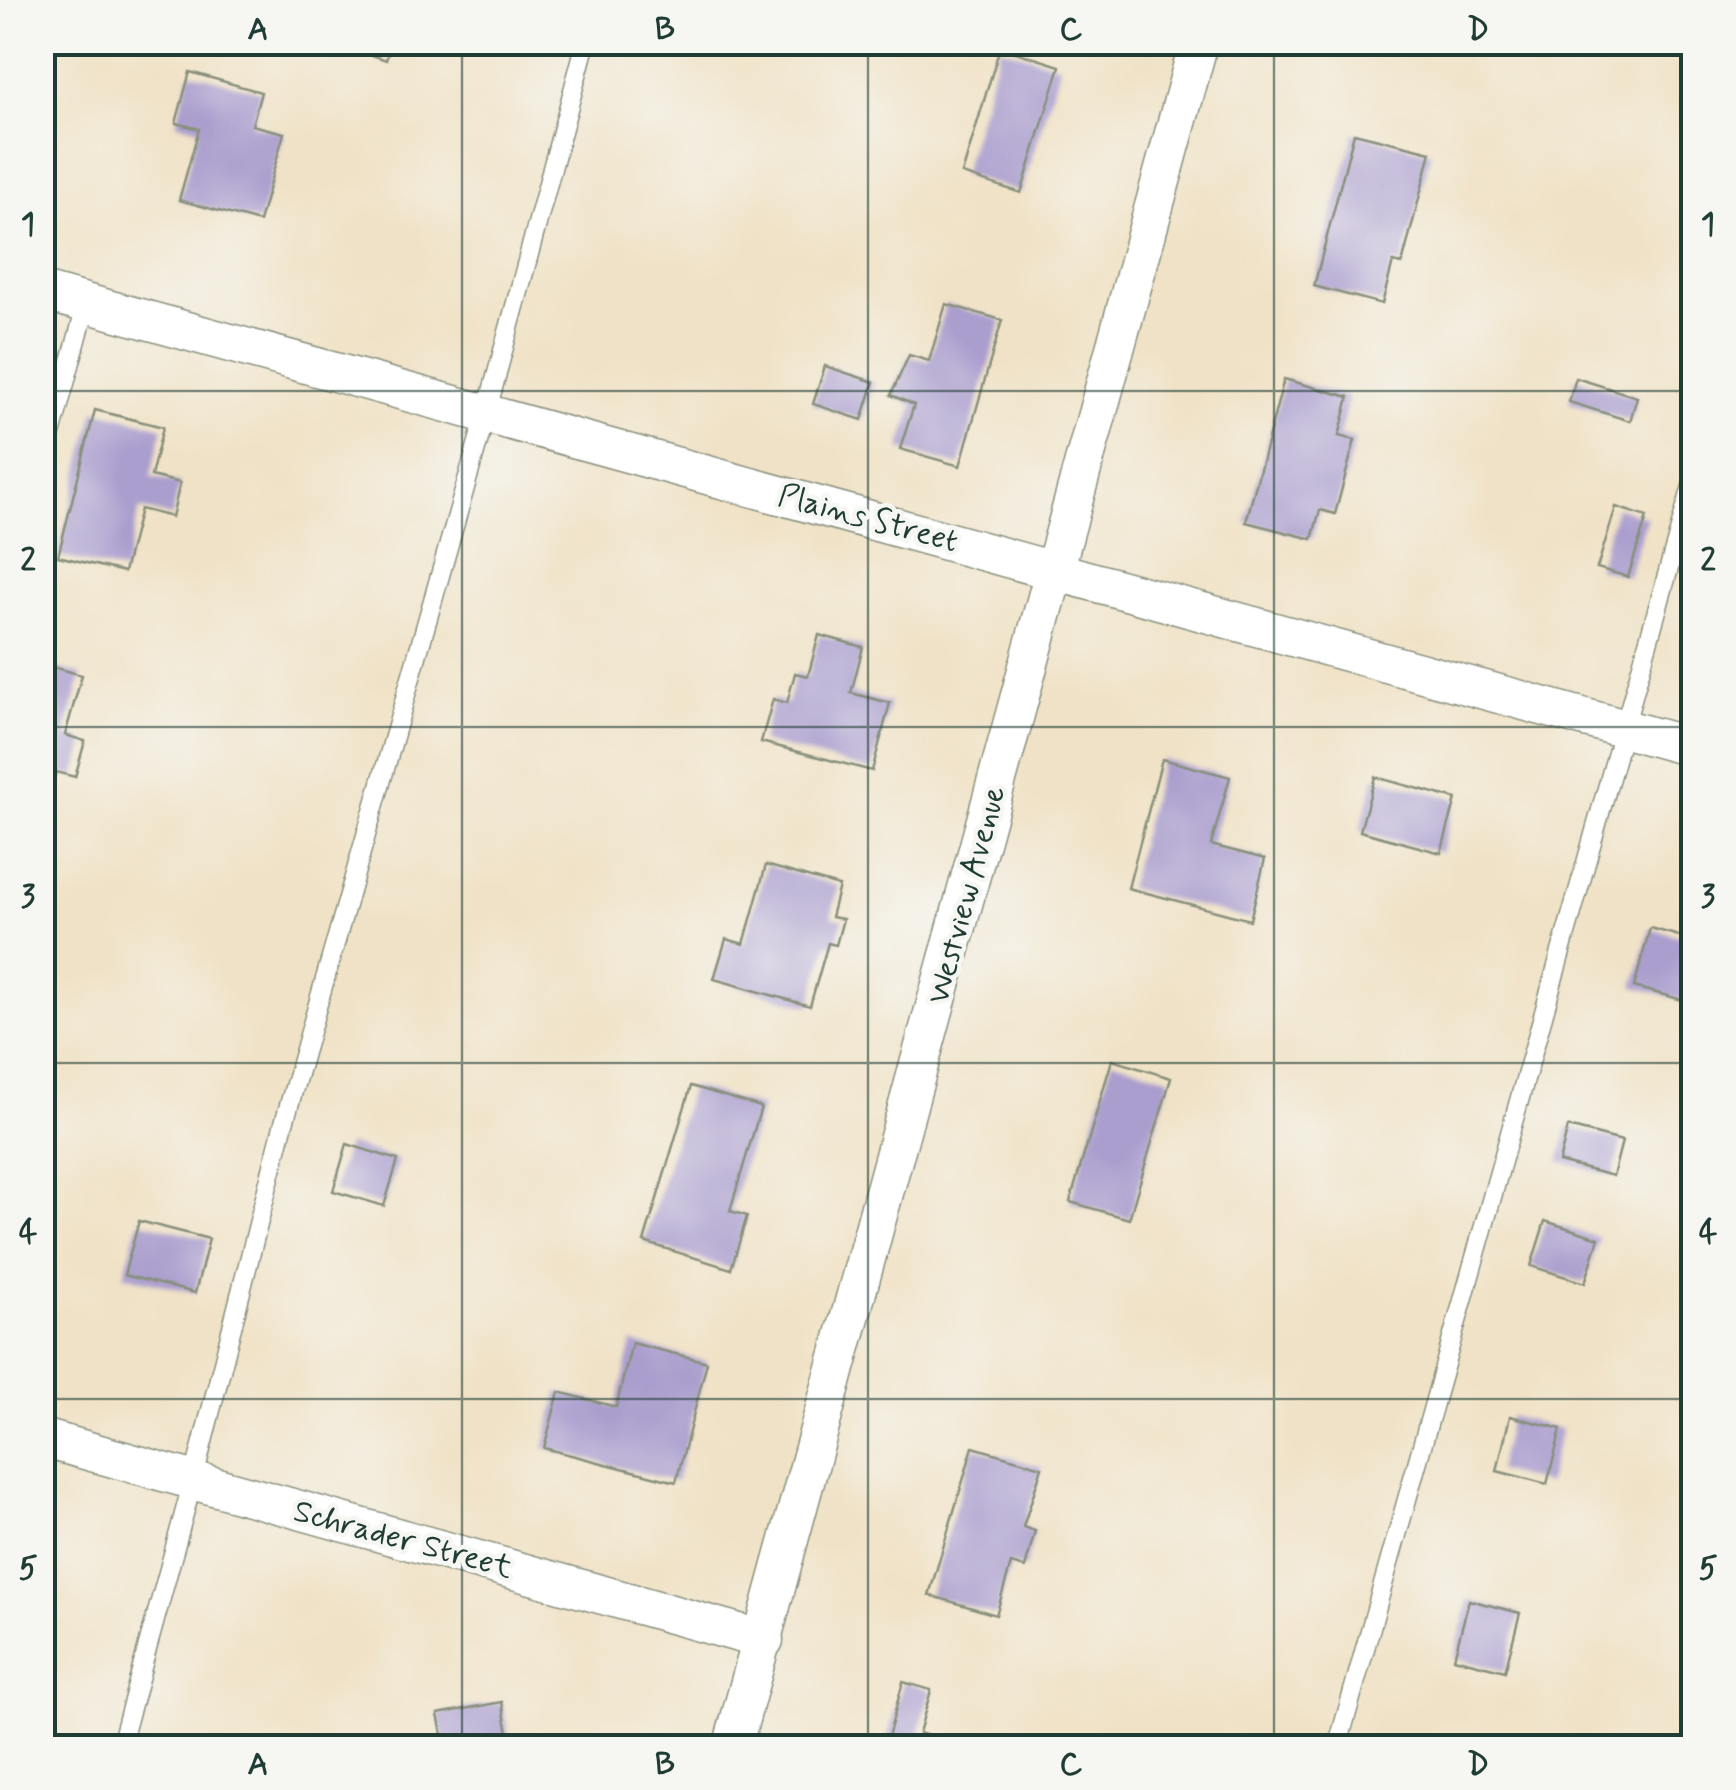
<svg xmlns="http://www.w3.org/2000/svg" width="1736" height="1790" font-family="Mynerve,sans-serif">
<rect width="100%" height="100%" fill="#f6f6f2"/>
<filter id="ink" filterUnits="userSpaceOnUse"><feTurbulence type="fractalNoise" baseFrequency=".01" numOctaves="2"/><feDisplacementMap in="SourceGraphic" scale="20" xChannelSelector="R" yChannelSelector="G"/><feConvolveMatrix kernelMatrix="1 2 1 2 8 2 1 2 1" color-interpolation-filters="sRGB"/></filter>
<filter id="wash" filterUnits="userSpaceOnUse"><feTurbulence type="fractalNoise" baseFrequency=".0048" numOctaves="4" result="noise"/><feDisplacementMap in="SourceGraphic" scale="40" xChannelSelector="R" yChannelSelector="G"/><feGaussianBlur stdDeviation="2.25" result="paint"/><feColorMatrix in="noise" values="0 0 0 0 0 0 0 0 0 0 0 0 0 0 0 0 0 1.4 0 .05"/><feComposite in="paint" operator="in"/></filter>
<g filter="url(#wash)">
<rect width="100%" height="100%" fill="#f0e2c6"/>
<g id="blocks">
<g fill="#aa9ece">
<polygon points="335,42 392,42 386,60"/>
<polygon points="1000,47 1060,66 1021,193 962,174"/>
<polygon points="190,72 261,92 252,125 284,133 259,222 179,200 199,129 176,123"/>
<polygon points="1354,133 1431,152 1402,264 1393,262 1382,304 1314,286"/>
<polygon points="946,304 1002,320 960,466 900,449 914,405 891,395 909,355 929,361"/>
<polygon points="825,366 874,382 862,420 813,404"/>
<polygon points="1576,378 1637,397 1630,421 1569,402"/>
<polygon points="1284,379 1349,397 1339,436 1355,440 1335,514 1320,510 1312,539 1246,522"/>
<polygon points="95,410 163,427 151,476 180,483 172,517 140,509 124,572 58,556"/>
<polygon points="1616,507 1647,517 1628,577 1597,568"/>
<polygon points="819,635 863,647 851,693 890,703 872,771 761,742 773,699 787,703 795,673 808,676"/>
<polygon points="42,664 82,675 65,735 85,741 75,777 56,772 48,797 42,796"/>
<polygon points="1162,759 1230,777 1211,845 1265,859 1250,920 1128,888"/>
<polygon points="1375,777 1456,799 1441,853 1360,831"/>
<polygon points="766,865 839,886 831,917 843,919 836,945 828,943 810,1006 714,979 726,939 744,944"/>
<polygon points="1650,928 1694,940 1694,1003 1634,987"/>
<polygon points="1112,1060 1171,1078 1129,1219 1070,1202"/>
<polygon points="691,1086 761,1107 730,1211 747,1216 731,1269 644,1242"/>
<polygon points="1568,1127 1622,1141 1613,1176 1559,1162"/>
<polygon points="347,1144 398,1160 384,1206 333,1191"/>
<polygon points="139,1221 209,1239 195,1293 124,1275"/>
<polygon points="1545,1221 1599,1238 1585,1283 1531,1266"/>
<polygon points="632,1343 707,1362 676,1482 544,1448 559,1392 616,1407"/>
<polygon points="1510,1416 1561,1429 1547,1484 1497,1471"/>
<polygon points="973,1447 1042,1467 1023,1527 1035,1531 1025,1568 1011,1564 996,1615 929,1595"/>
<polygon points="1469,1600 1520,1613 1505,1671 1454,1658"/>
<polygon points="903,1682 931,1690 919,1733 966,1748 885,1748"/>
<polygon points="502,1702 511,1748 445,1748 438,1714"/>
</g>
</g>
</g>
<g filter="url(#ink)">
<use href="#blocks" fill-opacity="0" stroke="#88907d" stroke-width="2.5"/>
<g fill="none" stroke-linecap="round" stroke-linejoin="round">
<g stroke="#88907d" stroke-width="21">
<g id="service">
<polyline points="42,467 87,303"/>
<polyline points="120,1748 193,1481 282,1130 486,414 586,42"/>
<polyline points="1337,1748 1694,479"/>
</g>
</g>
<g stroke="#88907d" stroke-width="41">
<g id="minor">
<polyline points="42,291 1694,748"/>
<polyline points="42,1438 764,1640"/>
<polyline points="732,1748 1199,42"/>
</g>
</g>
<use href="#service" stroke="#fff" stroke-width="18"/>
<use href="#minor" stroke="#fff" stroke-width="38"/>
</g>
</g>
<path fill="none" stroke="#1f3d34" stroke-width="2.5" stroke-opacity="0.55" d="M462 42V1748M868 42V1748M1274 42V1748M42 391H1694M42 727H1694M42 1063H1694M42 1399H1694"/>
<g text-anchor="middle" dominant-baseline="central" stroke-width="9" stroke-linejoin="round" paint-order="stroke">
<g font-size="32" fill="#1f3d34" stroke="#f6f6f2">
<text transform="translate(868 519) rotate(15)">Plains Street</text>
<text transform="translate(967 895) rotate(-75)">Westview Avenue</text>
<text transform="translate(403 1540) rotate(15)">Schrader Street</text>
</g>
</g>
<rect width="1736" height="1790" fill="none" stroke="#f6f6f2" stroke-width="110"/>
<rect x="55" y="55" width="1626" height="1680" fill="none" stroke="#1f3d34" stroke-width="4"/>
<g font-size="32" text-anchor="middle" font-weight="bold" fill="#1f3d34">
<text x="258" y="39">A</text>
<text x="665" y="39">B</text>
<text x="1071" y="39">C</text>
<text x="1478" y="39">D</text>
<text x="28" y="234">1</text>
<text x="1708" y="234">1</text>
<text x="28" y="570">2</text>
<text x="1708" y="570">2</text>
<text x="28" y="906">3</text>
<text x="1708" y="906">3</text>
<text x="28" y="1242">4</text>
<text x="1708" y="1242">4</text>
<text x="28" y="1578">5</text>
<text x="1708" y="1578">5</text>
<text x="258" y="1774">A</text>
<text x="665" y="1774">B</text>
<text x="1071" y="1774">C</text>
<text x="1478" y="1774">D</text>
</g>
</svg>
